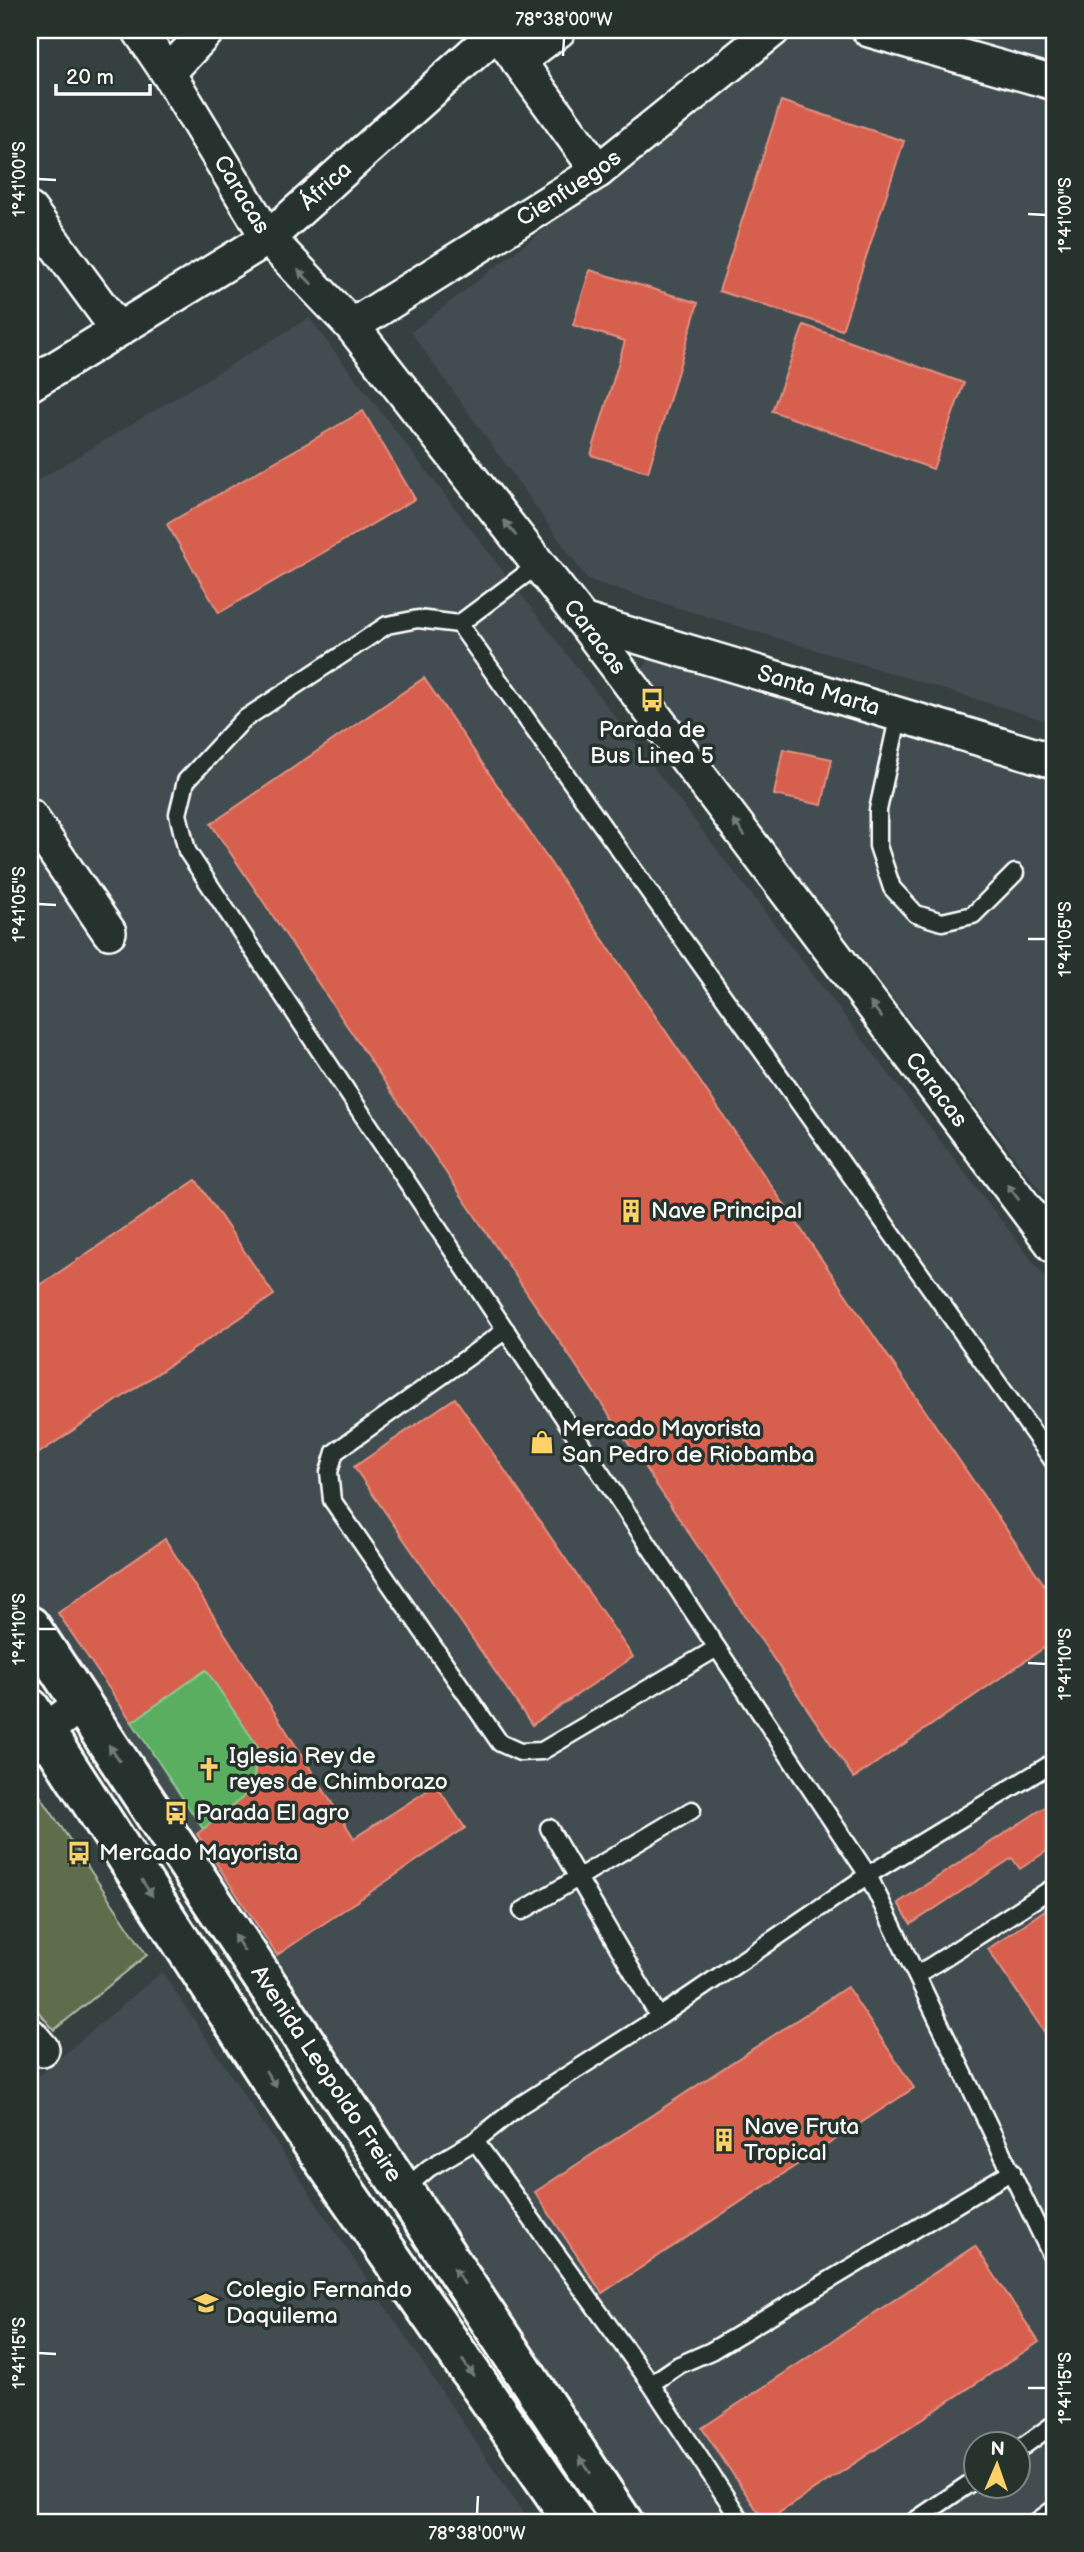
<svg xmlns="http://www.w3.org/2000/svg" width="1084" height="2552" font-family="'Balsamiq Sans',sans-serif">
<rect width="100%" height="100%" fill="#354040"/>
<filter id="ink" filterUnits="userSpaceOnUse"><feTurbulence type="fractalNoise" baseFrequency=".0143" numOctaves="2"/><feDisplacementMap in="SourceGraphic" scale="14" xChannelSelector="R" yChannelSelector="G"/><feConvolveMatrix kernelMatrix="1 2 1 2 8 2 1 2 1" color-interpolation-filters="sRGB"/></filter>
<g filter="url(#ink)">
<g fill="#434d51" fill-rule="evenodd">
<polygon points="804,30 1054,30 1054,723 588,580 411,332"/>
<path d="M309 318 1054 1289V2522H648L30 1595V485ZM976 2444H1018V2486H976Z"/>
<polygon points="652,656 1054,779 1054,1208 641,671"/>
<polygon points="162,1972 529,2522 30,2522 30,2083"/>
</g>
<polygon fill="#606d4e" stroke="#b0b6a6" stroke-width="2" points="35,1788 147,1955 54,2030 30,2002 30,1793"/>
<g fill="#d6604d" stroke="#e29082" stroke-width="2">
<polygon points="781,101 904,141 842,330 719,291"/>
<polygon points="590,270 698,303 648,472 591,455 625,341 573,325"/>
<polygon points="804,325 964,383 933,469 772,411"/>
<polygon points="363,411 415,499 219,613 167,524"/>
<polygon points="424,678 1054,1599 1054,1641 854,1778 211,824"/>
<polygon points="783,749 832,759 822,805 774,795"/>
<polygon points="196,1180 274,1295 30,1459 30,1292"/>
<polygon points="455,1398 633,1657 532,1725 354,1467"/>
<polygon points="165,1539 354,1838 436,1785 465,1828 277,1955 197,1834 252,1790 258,1747 206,1670 132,1722 58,1613"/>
<polygon points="1054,1801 1054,1846 1020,1869 1012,1858 911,1924 898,1903"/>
<polygon points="1054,1904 1054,2046 988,1949"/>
<polygon points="847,1987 914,2088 602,2293 535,2192"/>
<polygon points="975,2246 1039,2342 765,2522 702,2428"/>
</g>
<polygon fill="#5aae61" stroke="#8cc690" stroke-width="2" points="206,1670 258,1747 252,1790 203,1829 132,1722"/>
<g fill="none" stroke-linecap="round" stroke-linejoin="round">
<g stroke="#fff" stroke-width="21">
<g id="service">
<polyline points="459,624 539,564"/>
<polyline points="899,714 878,810 878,846 892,888 916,914 942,922 973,915 1015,873"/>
<polyline points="506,1330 335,1452 329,1472 332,1500 500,1743 520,1752 542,1751 717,1648"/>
<polyline points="1054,1462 459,624 418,619 387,625 243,720 186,781 178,814 187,851 868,1875 1054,2261"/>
<polyline points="549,1828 659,2017"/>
<polyline points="522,1911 692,1810"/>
<polyline points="917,1975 1054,1887"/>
<polyline points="1012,2171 711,2351 679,2365 651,2384 475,2141 519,2106 659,2017 868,1875 1054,1762"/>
<polyline points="402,2191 429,2168 475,2141"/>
<polyline points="651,2384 742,2522"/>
<polyline points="1018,2450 1054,2424"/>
<polyline points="913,2522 976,2479"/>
<polyline points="1036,2522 1054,2509"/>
</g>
</g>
<g stroke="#fff" stroke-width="38">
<g id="minor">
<path id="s1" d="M139 30 168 73 268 238 352 326 582 620 1054 1246"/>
<polyline points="496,30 598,171"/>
<polyline points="869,30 1054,83"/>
<polyline points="518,61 559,30"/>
<polyline points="168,73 208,30"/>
<polyline points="30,210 118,330"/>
<path id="s2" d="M352 326 598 171 773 30"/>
<path id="s3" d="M30 384 268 238 497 32"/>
<path id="s4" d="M582 620 1054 761"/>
<polyline points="30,816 109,932"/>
<polyline points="30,1747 45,1731 81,1704"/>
<polyline points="30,2035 42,2049"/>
</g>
</g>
<g stroke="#fff" stroke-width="44">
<g id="secondary">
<path id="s5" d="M30 1626 623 2522"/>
<polyline points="30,1708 311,2142 574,2522"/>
</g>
</g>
<use href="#service" stroke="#26332d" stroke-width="16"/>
<use href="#minor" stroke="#26332d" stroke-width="33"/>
<use href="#secondary" stroke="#26332d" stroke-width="38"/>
</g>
<defs><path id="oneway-solid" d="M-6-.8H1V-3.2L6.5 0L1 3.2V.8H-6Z" transform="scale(1.75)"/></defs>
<g fill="#727a76">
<use href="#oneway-solid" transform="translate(305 277) rotate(-134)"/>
<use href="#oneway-solid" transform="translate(510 528) rotate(-128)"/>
<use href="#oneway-solid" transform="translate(739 828) rotate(-127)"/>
<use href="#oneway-solid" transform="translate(876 1010) rotate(-127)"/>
<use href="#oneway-solid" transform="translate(1013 1192) rotate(-127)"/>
<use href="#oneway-solid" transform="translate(114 1753) rotate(-123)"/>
<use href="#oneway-solid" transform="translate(147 1888) rotate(57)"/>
<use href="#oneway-solid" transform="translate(239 1943) rotate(-123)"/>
<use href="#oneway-solid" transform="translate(271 2079) rotate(57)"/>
<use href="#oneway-solid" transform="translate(459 2276) rotate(-124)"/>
<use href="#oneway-solid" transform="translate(468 2368) rotate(55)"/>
<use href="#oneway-solid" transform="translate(585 2465) rotate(-124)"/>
</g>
</g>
<path fill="none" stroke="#fff" stroke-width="2.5" d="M563 56 564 38M38 179 56 180M1028 214 1046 215M38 904 56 905M1028 939H1046M38 1629H56M1028 1663 1046 1664M38 2353 56 2354M1028 2388H1046M477 2514 478 2496"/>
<defs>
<g id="bus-bare" transform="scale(1.89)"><path d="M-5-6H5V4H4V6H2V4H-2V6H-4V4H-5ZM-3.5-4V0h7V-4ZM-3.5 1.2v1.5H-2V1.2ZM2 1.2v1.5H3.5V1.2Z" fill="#ffd166" stroke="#26332d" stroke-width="2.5" paint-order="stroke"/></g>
<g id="building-bare" transform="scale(1.89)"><path d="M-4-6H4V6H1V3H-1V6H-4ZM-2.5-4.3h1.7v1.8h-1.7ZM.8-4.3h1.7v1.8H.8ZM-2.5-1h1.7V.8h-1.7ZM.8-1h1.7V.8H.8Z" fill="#ffd166" stroke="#26332d" stroke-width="2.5" paint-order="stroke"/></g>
<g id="shop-bare" transform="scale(1.89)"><path d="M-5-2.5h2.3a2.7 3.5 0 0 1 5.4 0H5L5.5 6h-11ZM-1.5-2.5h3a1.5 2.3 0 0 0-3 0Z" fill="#ffd166" stroke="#26332d" stroke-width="2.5" paint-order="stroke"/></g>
<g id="church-bare" transform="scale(1.89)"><path d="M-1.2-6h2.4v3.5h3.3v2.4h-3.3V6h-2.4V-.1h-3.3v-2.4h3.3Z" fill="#ffd166" stroke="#26332d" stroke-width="2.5" paint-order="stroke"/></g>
<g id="school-bare" transform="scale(1.89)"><path d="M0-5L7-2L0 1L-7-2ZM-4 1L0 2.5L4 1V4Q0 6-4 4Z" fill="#ffd166" stroke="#26332d" stroke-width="2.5" paint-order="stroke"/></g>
</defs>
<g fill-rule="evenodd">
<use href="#bus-bare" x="652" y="700"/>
<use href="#building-bare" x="631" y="1211"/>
<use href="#shop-bare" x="542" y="1442"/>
<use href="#church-bare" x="209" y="1769"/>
<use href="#bus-bare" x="176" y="1813"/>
<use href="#bus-bare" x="79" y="1853"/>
<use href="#building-bare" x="724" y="2140"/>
<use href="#school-bare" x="206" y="2303"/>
</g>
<g text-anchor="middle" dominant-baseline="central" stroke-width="7" stroke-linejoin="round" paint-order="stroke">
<g font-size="23" fill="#fff" stroke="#26332d">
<text stroke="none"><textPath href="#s3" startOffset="357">África</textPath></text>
<text stroke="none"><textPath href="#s2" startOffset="257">Cienfuegos</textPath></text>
<text stroke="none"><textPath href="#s1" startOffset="194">Caracas</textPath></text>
<text stroke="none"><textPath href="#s1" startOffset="761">Caracas</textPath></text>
<text stroke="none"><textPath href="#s4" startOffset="247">Santa Marta</textPath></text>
<text stroke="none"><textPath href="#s1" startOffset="1328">Caracas</textPath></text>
<text stroke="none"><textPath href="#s5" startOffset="537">Avenida Leopoldo Freire</textPath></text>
</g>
<g font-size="23" fill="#fff" stroke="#26332d" text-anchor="start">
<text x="652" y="730" text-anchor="middle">Parada de<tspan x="652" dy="26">Bus Linea 5</tspan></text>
<text x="651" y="1211">Nave Principal</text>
<text x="562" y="1429">Mercado Mayorista<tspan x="562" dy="26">San Pedro de Riobamba</tspan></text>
<text x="229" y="1756">Iglesia Rey de<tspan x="229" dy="26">reyes de Chimborazo</tspan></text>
<text x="196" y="1813">Parada El agro</text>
<text x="99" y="1853">Mercado Mayorista</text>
<text x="744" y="2127">Nave Fruta<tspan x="744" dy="26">Tropical</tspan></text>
<text x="226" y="2290">Colegio Fernando<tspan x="226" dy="26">Daquilema</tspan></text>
</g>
</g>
<rect width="1084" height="2552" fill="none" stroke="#26332d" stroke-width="77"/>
<g transform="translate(997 2465) rotate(2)"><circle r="33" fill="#26332d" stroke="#7d8581" stroke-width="2"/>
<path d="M0-5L12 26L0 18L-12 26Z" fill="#ffd166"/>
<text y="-10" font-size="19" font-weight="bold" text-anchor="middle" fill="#ffffff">N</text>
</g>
<path d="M56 84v10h94v-10" fill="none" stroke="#ffffff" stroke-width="3.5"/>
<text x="66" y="84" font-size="21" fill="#ffffff" stroke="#26332d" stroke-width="5" paint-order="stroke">20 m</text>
<rect x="38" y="38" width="1008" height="2476" fill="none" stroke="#fff" stroke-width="2.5"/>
<g font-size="18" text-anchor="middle" fill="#fff">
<text x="564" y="25">78°38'00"W</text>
<text transform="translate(19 179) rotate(-90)" y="6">1°41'00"S</text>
<text transform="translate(1065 215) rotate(-90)" y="6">1°41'00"S</text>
<text transform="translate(19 904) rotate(-90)" y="6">1°41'05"S</text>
<text transform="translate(1065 939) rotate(-90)" y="6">1°41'05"S</text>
<text transform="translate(19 1629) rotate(-90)" y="6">1°41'10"S</text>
<text transform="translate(1065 1664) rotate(-90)" y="6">1°41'10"S</text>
<text transform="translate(19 2353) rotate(-90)" y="6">1°41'15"S</text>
<text transform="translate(1065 2388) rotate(-90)" y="6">1°41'15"S</text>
<text x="477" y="2539">78°38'00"W</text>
</g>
</svg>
